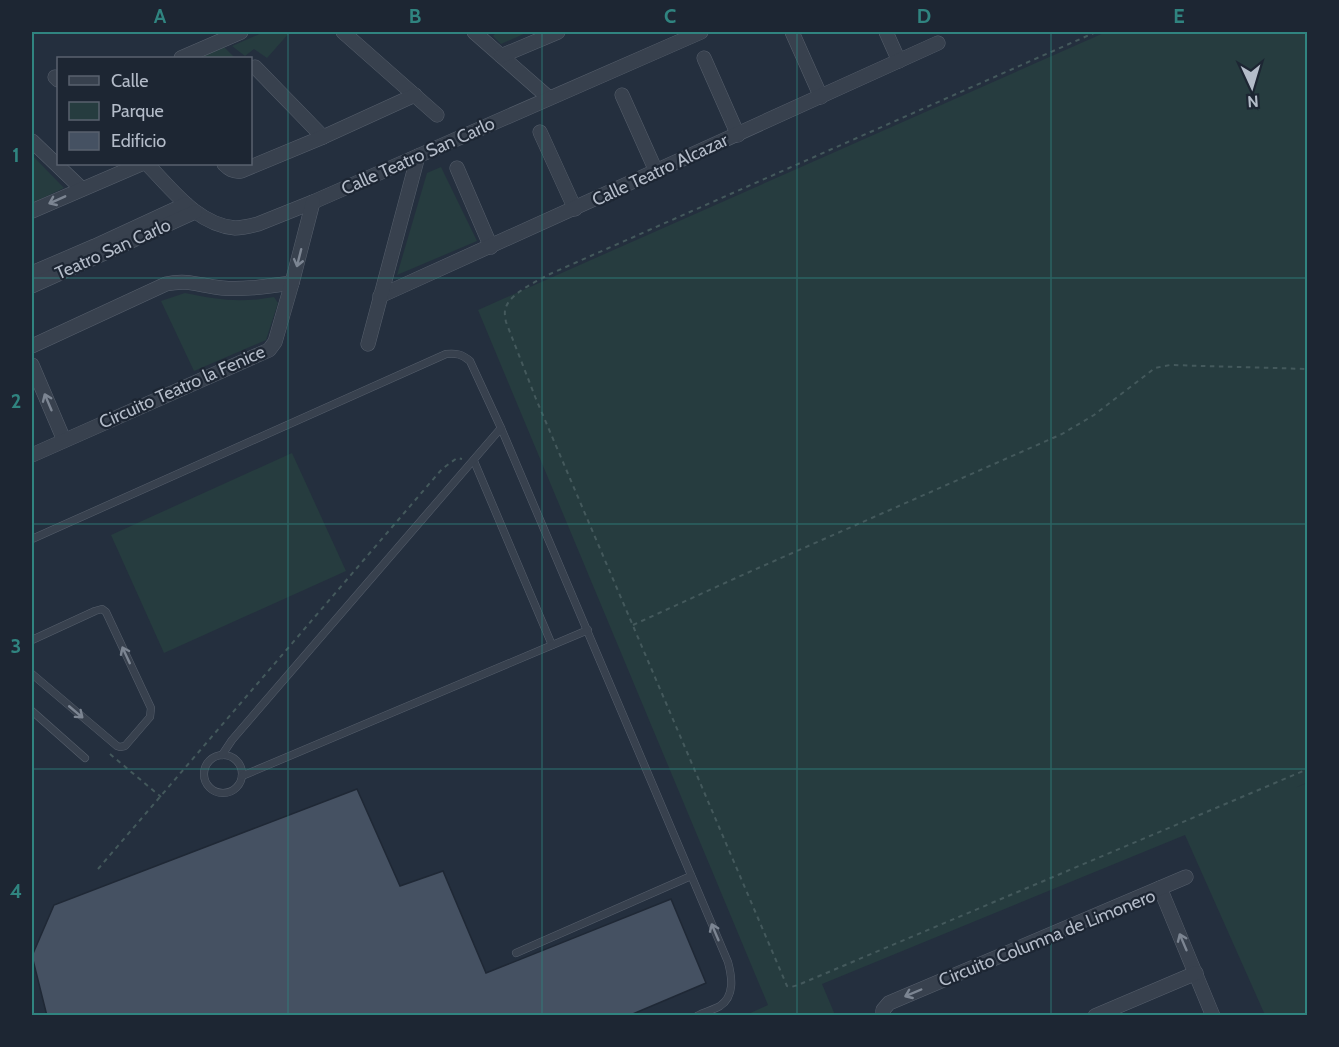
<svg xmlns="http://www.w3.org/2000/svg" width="1339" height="1047" font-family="Cabin,sans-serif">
<rect width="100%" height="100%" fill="#242f3e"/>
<g fill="#263c3f">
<polygon points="264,32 290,32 267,58 254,49 245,56 232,46"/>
<polygon points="497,32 528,32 501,44 493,36"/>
<polygon points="1106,32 1307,32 1308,782 1295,788 1307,783 1307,1015 1265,1015 1185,835 822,984 835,1015 746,1015 768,1005 478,310"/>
<polygon points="224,47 235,58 196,58"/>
<polygon points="32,155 64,188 32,203"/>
<polygon points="441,167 477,241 397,275 427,173"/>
<path d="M185 293C219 300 240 303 274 297L278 303 266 340 194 371 161 301Z"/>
<polygon points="292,453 346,571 164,653 111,535"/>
</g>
<polygon fill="#455162" stroke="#1f2835" stroke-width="1.5" points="357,789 400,886 443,871 486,973 671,899 706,983 628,1016 47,1016 32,956 54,905"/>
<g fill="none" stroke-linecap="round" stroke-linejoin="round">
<g stroke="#565f6c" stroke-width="8">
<g id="service">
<polyline points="474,461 552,645"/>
<path d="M32 539 446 354C456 353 462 354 470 361L501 428 728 962C732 977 735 996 720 1006 713 1010 704 1012 697 1016"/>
<polyline points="32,640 95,611 102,609 106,612 151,708 150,717 125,746 120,747 117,746 32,674"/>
<polyline points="32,711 85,758"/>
<circle cx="223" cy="774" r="19"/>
<polyline points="222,755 232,740 501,428"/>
<polyline points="242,776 588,630"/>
<polyline points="516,953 691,876"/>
</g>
</g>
<g stroke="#565f6c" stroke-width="15">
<g id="minor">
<polyline points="343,32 437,115"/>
<polyline points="474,32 549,98"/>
<polyline points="792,32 821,97"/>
<polyline points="886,32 899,61"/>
<polyline points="501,56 558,32"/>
<polyline points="181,58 241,32"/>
<polyline points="704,58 738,135"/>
<polyline points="255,67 323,137"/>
<polyline points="55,77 58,80"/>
<polyline points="622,95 656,171"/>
<polyline points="540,132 575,209"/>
<polyline points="32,141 82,189"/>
<path d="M147 164C171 188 197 225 235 228 242 228 250 226 258 224L313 202 701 32"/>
<path d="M224 164C229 169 233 172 241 171L323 137 415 95"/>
<polyline points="457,168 491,247"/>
<polyline points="32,211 141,164"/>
<polyline points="32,273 95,246 186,204"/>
<polyline points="32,286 195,212"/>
<polyline points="380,296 938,43"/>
<polyline points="368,344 418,156"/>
<path d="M32 346 166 284C189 279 200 286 222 288 246 290 269 286 292 283"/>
<polyline points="32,365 64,440"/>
<polyline points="32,455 269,350 275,342 292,283 313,202"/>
<polyline points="1160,888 1213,1016"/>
<polyline points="883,1016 883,1010 889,1003 1186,877"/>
<polyline points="1095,1016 1196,973"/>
</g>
</g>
<g stroke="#44595c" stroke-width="2" stroke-dasharray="4.5 4.5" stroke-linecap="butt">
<path d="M1096 32 550 274C537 281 511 293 506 307 504 312 505 317 506 322L536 399 787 986 791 987 798 985 1308 769"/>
<polyline points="633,625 738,577 1062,434 1094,415 1155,368 1170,365 1308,369"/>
<polyline points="110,754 161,797"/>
<polyline points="98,869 442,469 457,458 462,459"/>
</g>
<use href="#service" stroke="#38414e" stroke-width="7"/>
<use href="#minor" stroke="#38414e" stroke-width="14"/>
</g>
<defs><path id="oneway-shaft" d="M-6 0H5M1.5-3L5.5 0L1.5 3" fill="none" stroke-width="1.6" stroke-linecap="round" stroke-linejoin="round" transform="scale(1.5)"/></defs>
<g stroke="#7c8592">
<use href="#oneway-shaft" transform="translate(57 200) rotate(156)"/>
<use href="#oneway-shaft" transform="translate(299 258) rotate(104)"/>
<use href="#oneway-shaft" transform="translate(48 402) rotate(-113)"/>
<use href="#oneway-shaft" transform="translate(126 655) rotate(-115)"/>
<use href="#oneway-shaft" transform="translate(76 712) rotate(40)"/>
<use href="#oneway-shaft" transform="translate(715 932) rotate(-113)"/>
<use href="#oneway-shaft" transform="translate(1183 942) rotate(-113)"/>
<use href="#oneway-shaft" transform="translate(913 993) rotate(157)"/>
</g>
<path fill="none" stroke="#308480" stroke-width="1.5" stroke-opacity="0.55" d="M288 32V1016M542 32V1016M797 32V1016M1051 32V1016M32 278H1308M32 524H1308M32 769H1308"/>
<g text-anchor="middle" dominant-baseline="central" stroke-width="4.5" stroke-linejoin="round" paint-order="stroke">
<g font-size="18" fill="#b4bcc9" stroke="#1d2633">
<text transform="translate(418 156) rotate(-24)">Calle Teatro San Carlo</text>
<text transform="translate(660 170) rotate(-25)">Calle Teatro Alcazar</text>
<text transform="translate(113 249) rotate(-24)">Teatro San Carlo</text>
<text transform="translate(182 387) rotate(-24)">Circuito Teatro la Fenice</text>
<text transform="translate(1047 938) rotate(-22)">Circuito Columna de Limonero</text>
</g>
</g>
<rect width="1339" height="1047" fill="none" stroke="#1d2633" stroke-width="66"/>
<rect x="57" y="57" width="195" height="108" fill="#1d2633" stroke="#59626f" stroke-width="1.5"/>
<rect x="69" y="76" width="30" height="9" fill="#38414e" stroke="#59626f" stroke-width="1.5"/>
<text x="111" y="87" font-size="18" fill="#b4bcc9">Calle</text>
<rect x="69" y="102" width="30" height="18" fill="#263c3f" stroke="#59626f" stroke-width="1.5"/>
<text x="111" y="117" font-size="18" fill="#b4bcc9">Parque</text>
<rect x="69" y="132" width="30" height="18" fill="#455162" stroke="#59626f" stroke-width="1.5"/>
<text x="111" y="147" font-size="18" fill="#b4bcc9">Edificio</text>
<g transform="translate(1252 87) rotate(176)" stroke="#1d2633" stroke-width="4.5" paint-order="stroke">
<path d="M0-4.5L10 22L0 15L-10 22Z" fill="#b4bcc9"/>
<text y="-9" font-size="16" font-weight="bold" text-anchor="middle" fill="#b4bcc9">N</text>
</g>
<rect x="33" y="33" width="1273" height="981" fill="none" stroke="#308480" stroke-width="2"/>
<g font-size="20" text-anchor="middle" font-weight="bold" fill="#308480">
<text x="160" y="23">A</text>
<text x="415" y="23">B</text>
<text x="670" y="23">C</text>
<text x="924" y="23">D</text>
<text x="1179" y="23">E</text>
<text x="16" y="162">1</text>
<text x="16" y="408">2</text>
<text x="16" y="653">3</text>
<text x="16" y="898">4</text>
</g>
</svg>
